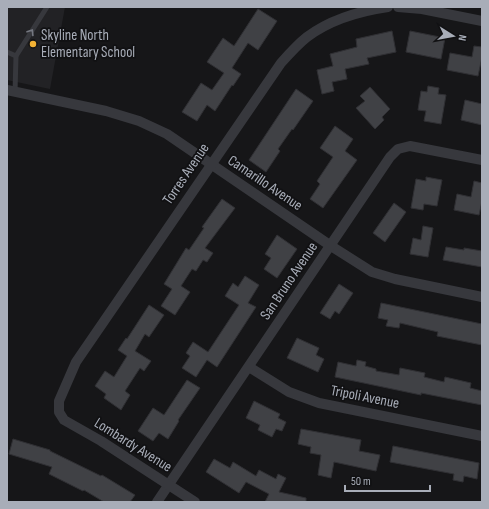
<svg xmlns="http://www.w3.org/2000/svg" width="489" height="509" font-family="'Sofia Sans Condensed',sans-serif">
<rect width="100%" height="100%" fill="#161618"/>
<polygon fill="#222225" points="7,7 65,7 50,89 7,80"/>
<g fill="#404145" stroke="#303034">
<polygon points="258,9 277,21 258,50 248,43 232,68 241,74 233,86 232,85 215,111 207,105 197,121 182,112 201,83 212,90 224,73 207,62 223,38 234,46"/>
<polygon points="392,31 396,52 367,58 369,64 345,69 347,79 332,82 334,91 322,94 317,70 333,66 330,54 357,47 356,39"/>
<polygon points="410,31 445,38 441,59 406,52"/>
<polygon points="474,46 482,47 482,57 478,76 447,70 450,53 472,57"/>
<polygon points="428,86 439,88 438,94 446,95 441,124 424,121 426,111 418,110 421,91 427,92"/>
<polygon points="370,87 390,109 382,117 384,120 375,129 356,108 365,101 360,96"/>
<polygon points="296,89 313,101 293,130 292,129 278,149 280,151 266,172 249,160"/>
<polygon points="465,100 482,104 482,125 461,120"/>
<polygon points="335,126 353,139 345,151 357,160 323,208 310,199 320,184 317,181 333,157 320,148"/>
<polygon points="426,177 442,180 437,206 424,204 423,210 411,208 416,179 426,181"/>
<polygon points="474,181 482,183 482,201 479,215 454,210 457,194 471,197"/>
<polygon points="222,199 235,208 205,248 213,253 207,262 203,260 196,271 192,269 181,286 190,292 175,315 161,306 172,289 164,284 186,248 189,250 204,228 202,227"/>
<polygon points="394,203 406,212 385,242 373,233"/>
<polygon points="423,226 433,228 428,257 410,254 413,238 421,240"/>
<polygon points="277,235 297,249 277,278 264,269 271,258 265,254"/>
<polygon points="446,247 464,250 464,248 482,251 482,267 443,260"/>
<polygon points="245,276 259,285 248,303 256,307 217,367 207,360 196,377 182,368 190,356 186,353 193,342 208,352 239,305 225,296 233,283 238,287"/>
<polygon points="339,284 353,293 339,314 335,311 330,319 320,313"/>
<polygon points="381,303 482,324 482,345 437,336 438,332 400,323 399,328 386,326 388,320 378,318"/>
<polygon points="149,305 164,315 149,337 145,334 135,351 151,361 144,371 140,368 125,391 130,395 121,410 104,398 106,394 95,386 105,371 114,377 127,356 118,350 126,338 127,339"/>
<polygon points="297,338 319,348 316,355 324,359 318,372 287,358"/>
<polygon points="357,360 366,362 365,366 376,369 376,371 399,375 400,368 425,373 424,377 444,382 445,377 471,383 470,388 482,391 482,405 421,393 421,395 335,377 338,362 356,366"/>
<polygon points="187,380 200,388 178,420 179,421 168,439 159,433 153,441 138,431 153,408 164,415"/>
<polygon points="254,401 280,414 278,418 286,422 282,431 276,429 272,437 258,430 260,425 246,418"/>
<polygon points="301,429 361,440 359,451 380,455 376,471 334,462 331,478 318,475 321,455 310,453 311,447 298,444"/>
<polygon points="13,439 50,450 50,451 101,476 102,475 135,495 130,502 104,502 84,490 83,491 49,474 52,467 9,454"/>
<polygon points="393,446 479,463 477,479 464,476 463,482 453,480 454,474 390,462"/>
<polygon points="214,459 230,468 233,462 256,476 259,470 276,479 278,474 286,478 279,492 306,498 306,502 265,502 269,494 246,482 239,493 206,472"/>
</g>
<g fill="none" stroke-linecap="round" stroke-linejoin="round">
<g stroke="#37383d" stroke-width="5">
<polyline points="7,52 16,56"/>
<polyline points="15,92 16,56 47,7"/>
</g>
<g stroke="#37383d" stroke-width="10">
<polyline points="398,7 422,9 482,21"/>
<polyline points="7,90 106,111 139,121 167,134 331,246 372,272 395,279 482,297"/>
<polyline points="249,367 289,392 319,403 482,436"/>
<polyline points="157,502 390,157 398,149 410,146 482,160"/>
<path d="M195 502 101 441 64 420 59 412V401L76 362 281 63C289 54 298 44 307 37 331 19 360 11 388 7"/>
</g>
</g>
<defs><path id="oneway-chevron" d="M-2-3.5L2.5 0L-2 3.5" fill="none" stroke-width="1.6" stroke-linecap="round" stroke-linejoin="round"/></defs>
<use stroke="#757881" href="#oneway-chevron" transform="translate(31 32) rotate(-58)"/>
<circle fill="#f2b134" stroke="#111113" stroke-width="1.5" cx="33" cy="44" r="4"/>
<g text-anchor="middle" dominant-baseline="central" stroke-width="3.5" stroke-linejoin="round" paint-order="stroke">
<g font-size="15" fill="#a8adb8" stroke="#111113" text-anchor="start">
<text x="41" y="35">Skyline North<tspan x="41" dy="17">Elementary School</tspan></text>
</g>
<g font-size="15" fill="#a8adb8" stroke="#111113">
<text transform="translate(186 174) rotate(-56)">Torres Avenue</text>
<text transform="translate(265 183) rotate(34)">Camarillo Avenue</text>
<text transform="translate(289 281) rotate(-56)">San Bruno Avenue</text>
<text transform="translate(365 397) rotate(11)">Tripoli Avenue</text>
<text transform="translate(133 445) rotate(32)">Lombardy Avenue</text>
</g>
</g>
<rect width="489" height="509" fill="none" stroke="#a8adb8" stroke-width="16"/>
<g transform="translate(453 36) rotate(101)" stroke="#111113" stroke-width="3" paint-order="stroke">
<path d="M0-3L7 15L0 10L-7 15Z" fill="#a8adb8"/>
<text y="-6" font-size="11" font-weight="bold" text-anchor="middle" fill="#a8adb8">N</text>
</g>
<path d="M345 485v6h85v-6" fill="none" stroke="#a8adb8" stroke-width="2"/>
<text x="351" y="485" font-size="12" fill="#a8adb8" stroke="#111113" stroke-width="3" paint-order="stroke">50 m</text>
</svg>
